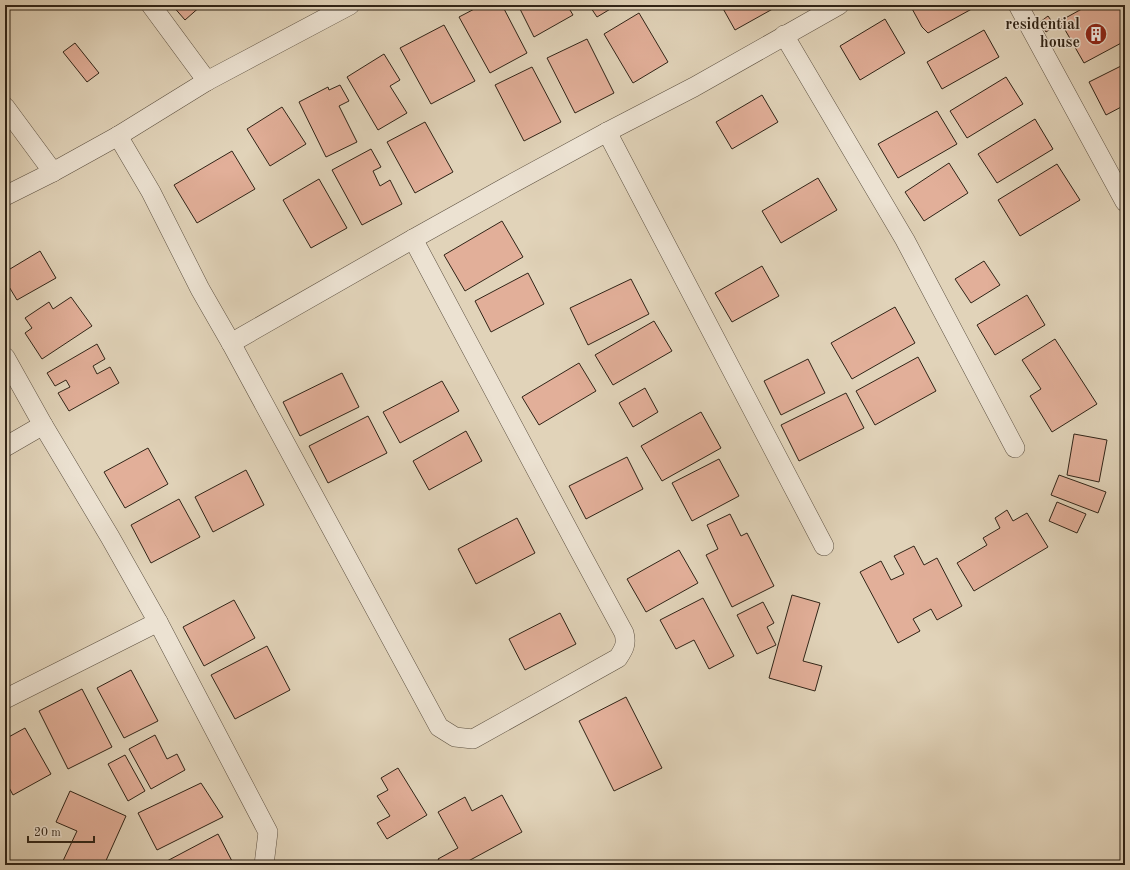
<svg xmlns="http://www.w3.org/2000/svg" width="1130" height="870" font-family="'Old Standard TT',serif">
<rect width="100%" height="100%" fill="#e1d3b9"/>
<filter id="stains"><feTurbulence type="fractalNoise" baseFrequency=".005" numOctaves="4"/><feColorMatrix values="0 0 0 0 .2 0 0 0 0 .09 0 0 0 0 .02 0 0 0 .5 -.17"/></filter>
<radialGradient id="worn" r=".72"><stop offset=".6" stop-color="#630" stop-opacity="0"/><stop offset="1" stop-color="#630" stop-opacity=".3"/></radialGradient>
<g fill="#e2af99" stroke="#302417">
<polygon points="172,5 202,5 185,20"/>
<polygon points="482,5 502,5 527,53 490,73 459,17"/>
<polygon points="518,5 567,5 573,15 534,37"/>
<polygon points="589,5 617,5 597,17"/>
<polygon points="721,5 777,5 778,6 735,30"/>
<polygon points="910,5 979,5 928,33 922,27"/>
<polygon points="1089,5 1124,5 1125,7 1125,30 1123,32 1125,36 1125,41 1084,63 1060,21"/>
<polygon points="639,13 668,62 633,83 604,34"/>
<polygon points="1048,16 1055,26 1046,32 1040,22"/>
<polygon points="885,19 905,53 860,80 840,46"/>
<polygon points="444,25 475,81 431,104 400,48"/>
<polygon points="984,30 999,57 942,89 927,62"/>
<polygon points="587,39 614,93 575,113 547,58"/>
<polygon points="75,43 99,73 87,82 63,52"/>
<polygon points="384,54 400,80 390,86 407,113 378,130 347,77"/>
<polygon points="1125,64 1125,105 1106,115 1089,82"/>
<polygon points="532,67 561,122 524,141 495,85"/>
<polygon points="1006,77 1023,104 967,138 950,111"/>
<polygon points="340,85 349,101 339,106 357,142 326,157 299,102 328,87 329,90"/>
<polygon points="762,95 778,122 732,149 716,122"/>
<polygon points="282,107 306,144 270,166 247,129"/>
<polygon points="937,111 957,144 898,178 878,144"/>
<polygon points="1035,119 1053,149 997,183 978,154"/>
<polygon points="425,122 453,172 415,193 387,142"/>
<polygon points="371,149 381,167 373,171 380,186 390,180 402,204 362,225 332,170"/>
<polygon points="232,151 255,189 197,223 174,185"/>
<polygon points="949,163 968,193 924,221 905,192"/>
<polygon points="1057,164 1080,200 1020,236 998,200"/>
<polygon points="818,178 837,210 781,243 762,211"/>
<polygon points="319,179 347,228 311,248 283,200"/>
<polygon points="502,221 523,257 465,291 444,255"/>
<polygon points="40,251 56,278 17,300 5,280 5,272"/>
<polygon points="984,261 1000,285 971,303 955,279"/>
<polygon points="762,266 779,296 732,322 715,293"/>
<polygon points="528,273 544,304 491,332 475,301"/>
<polygon points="631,279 649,314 588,345 570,308"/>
<polygon points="1027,295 1045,325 995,355 977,325"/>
<polygon points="71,297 92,326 42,359 25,333 32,328 25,318 49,302 53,309"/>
<polygon points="895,307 915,343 852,379 831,343"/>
<polygon points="654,321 672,351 613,385 595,355"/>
<polygon points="1055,339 1097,404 1052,432 1030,396 1041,389 1022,360"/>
<polygon points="97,344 105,359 93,366 97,374 110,367 119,383 69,411 58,393 70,387 66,380 55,386 47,373"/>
<polygon points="918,357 936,391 875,425 856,391"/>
<polygon points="808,359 825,393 781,415 764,381"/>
<polygon points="579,363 596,391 539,425 522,397"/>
<polygon points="342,373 359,407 300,436 283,402"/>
<polygon points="442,381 459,411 400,443 383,412"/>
<polygon points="645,388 658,412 633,427 619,403"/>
<polygon points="846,393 864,428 799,461 781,425"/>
<polygon points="701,412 721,448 662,481 641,446"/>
<polygon points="368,416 387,453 328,483 309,446"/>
<polygon points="466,431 482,461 429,490 413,461"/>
<polygon points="1074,434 1107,440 1099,482 1067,475"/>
<polygon points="148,448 168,484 125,508 104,472"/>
<polygon points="627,457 643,489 586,519 569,486"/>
<polygon points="719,459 739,496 692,521 672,483"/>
<polygon points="246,470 264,505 213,532 195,497"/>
<polygon points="1059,475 1106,492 1098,513 1051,495"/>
<polygon points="179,499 200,537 151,563 131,525"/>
<polygon points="1057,502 1086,514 1077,533 1049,521"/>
<polygon points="1007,510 1013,521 1027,513 1048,547 974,591 957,563 987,545 983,538 1000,528 995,518"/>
<polygon points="730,514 741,536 747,533 774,586 732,607 706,555 718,549 707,525"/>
<polygon points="517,518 535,553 476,584 458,549"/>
<polygon points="914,546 924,565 937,558 962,606 937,620 931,609 913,619 920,631 898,643 860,572 881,561 891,580 904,574 894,556"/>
<polygon points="679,550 698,583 646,612 627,579"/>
<polygon points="792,595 820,603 803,661 822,666 815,691 769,678"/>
<polygon points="703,598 734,656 709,669 694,640 676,649 660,620"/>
<polygon points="234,600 255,638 204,666 183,627"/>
<polygon points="763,602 774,623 767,627 776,645 757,654 737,615"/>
<polygon points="560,613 576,644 525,670 509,639"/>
<polygon points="267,646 290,690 235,719 211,675"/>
<polygon points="131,670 158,721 124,738 97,688"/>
<polygon points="82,689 112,747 68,769 39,711"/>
<polygon points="626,697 662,768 614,791 579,721"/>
<polygon points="25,728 51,774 13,795 5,780 5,739"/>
<polygon points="155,735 167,759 177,754 185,770 151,789 129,749"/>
<polygon points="125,755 145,791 128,801 108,764"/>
<polygon points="398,768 427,815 387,839 377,823 390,816 377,796 388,790 381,778"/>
<polygon points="201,783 223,817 157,850 138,813"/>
<polygon points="70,791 126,816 104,865 66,865 62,863 77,831 56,822"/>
<polygon points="502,795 522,832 461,865 441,865 438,859 458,848 438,812 465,797 472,811"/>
<polygon points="218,834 234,865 169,865 167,861"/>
</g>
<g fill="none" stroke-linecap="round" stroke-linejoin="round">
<g stroke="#5c5040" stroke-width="20">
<g id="street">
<polyline points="151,5 207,81"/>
<polyline points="1018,5 1125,202"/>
<polyline points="784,35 905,240 1015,448"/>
<polyline points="5,107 53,172"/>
<polyline points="607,132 824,546"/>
<path d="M118 136 151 192 200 289 231 343 439 727 455 737 473 739 618 658C624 649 627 644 624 633L579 550 413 239"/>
<polyline points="5,196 53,172 118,136 207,81 350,5"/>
<polyline points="231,343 413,239 506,187 607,132 694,87 839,5"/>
<polyline points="5,357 43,425 110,537 158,622 268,832 264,865"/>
<polyline points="5,447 43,425"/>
<polyline points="5,699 158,622"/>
</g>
</g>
<use href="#street" stroke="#ece2d2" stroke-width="19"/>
</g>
<defs>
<g id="building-disc" transform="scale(1.15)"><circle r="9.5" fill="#8f2418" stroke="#ece2d2"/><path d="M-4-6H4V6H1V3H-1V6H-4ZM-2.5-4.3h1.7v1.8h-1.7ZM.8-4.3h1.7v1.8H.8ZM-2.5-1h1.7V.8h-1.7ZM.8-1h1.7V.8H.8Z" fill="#fff"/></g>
</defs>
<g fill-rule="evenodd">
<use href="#building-disc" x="1096" y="34"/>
</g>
<g text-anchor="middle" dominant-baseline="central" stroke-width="3" stroke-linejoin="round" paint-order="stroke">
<g font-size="16" font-weight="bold" fill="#302417" stroke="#ece2d2" text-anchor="end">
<text x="1080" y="25">residential<tspan x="1080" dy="18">house</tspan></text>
</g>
</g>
<rect width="1130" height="870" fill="none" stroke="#e1d3b9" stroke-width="20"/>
<rect x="6" y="6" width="1118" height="858" fill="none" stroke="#302417" stroke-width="2"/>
<rect x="10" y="10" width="1110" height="850" fill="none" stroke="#302417"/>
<path d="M28 836v6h66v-6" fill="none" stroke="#302417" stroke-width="2"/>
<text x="34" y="836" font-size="12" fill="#302417" stroke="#ece2d2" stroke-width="3" paint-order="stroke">20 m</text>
<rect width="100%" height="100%" filter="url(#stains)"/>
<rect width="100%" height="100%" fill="url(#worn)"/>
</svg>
